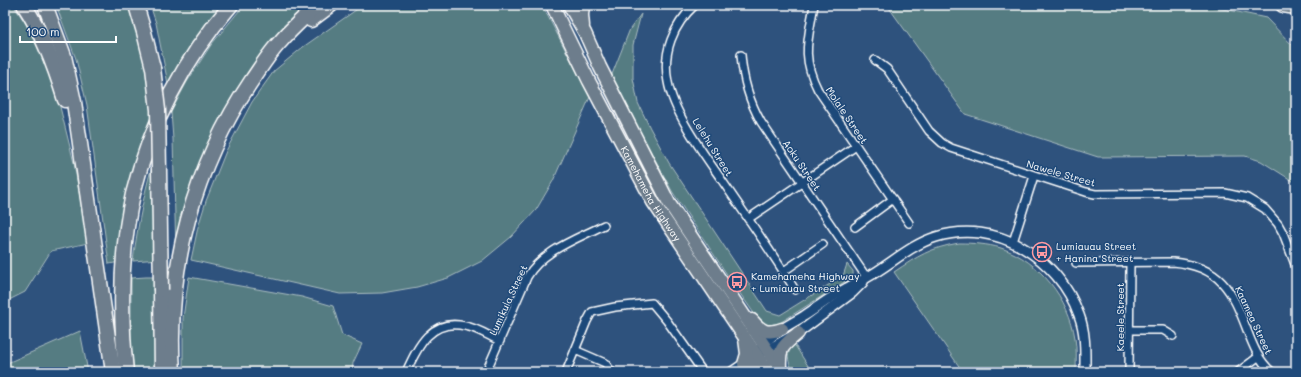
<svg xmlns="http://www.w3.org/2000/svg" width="1301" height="377" font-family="Mali,sans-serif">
<rect width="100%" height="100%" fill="#2e527d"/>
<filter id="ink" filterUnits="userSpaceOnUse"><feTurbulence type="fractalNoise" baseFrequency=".025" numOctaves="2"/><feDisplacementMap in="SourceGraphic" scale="8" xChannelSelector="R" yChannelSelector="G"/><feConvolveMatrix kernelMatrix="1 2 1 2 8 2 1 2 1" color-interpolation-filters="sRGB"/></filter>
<g filter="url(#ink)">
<g fill="#547b82" stroke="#aabdc0">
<polygon points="5,5 13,5 31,31 54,83 74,163 88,243 51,251 25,292 5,302"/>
<polygon points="56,5 130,5 148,63 155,118 120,262 109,264 87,105 76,59"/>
<polygon points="150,5 226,5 169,89 156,23"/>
<polygon points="244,5 312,5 238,92 176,255 173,139 171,112 187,82 211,45"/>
<polygon points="363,5 542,5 590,97 553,181 536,210 511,237 482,261 448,278 417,287 382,293 340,294 191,260 198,227 206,201 226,151 252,102 274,71 303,47"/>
<polygon points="887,5 1205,5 1266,18 1296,49 1296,183 1261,161 1245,156 1098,157 965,114"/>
<path d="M641 14 633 45V78L638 103 650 128 669 163 767 311 780 315 843 276 847 264 853 271V275L849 279 778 324C769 327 764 325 758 319L732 282 672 191 611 77 630 29Z"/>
<path d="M156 152 159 259 133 261C138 223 145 188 156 152Z"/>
<path d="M959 243C973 243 987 244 1001 248 1040 261 1069 299 1075 338 1077 349 1076 361 1076 372H963L894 272C918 256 930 248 959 243Z"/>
<polygon points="146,277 159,277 159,372 134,372 131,347 131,278"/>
<polygon points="189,277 302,297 333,306 342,335 362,344 353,363 352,372 183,372 183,318"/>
<polygon points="80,331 88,372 5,372 5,364"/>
<path d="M794 344 812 372H794C788 362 785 354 794 344Z"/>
</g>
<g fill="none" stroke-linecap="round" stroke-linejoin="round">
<g stroke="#fff" stroke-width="10">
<g id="minor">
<path d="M695 5C673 25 662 53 668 82 673 112 703 153 721 179 746 216 772 252 795 290"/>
<path d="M814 5C808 40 801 57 818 90L909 223"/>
<path d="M741 55C743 79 749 101 761 122L867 278"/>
<polyline points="875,60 887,69 929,131 942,143 951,148 1086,192 1095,194 1225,193 1247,198 1265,209 1278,224 1283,233 1296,267"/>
<polyline points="748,219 856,146"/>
<polyline points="855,227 893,199"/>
<polyline points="1013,242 1034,176"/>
<path d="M1076 263 1173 262C1220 266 1232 290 1247 330 1253 346 1259 361 1272 372"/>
<polyline points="784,271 823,244"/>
<polyline points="1130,330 1163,330 1173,336"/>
<polyline points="575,350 605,363 611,371"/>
<path d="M406 372C418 346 431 318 465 326 477 328 489 336 500 341"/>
<path d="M486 372 527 277C543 250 577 239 604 225"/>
<polyline points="566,372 587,321 592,312 615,307 652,303 667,321 703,372"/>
<polyline points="1129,372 1130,263"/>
<polyline points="1238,372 1258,357"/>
</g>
</g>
<g stroke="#fff" stroke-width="12">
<g id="tertiary">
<path d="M760 349C770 334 789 325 804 316 818 307 832 296 847 288 853 284 860 282 866 278 890 265 910 245 936 237 996 218 1059 258 1079 315 1086 333 1085 353 1085 372"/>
<polyline points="763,352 798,333 852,293 863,282"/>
<polyline points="732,372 748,361"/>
</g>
</g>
<g stroke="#fff" stroke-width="15">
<g id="primary">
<path id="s1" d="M552 5 589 81 653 202 768 372"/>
<polyline points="569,5 585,33 600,67 669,203 782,372"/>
<polyline points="583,5 582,15 583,26"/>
<path d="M752 320C762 332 767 334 782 329"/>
<polyline points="745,339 747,354 744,364 755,365 763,372"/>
<path d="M780 369C779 347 782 347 798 333"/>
</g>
</g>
<g stroke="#fff" stroke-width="17">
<g id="motorway">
<path d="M24 5C43 34 55 67 65 100"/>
<polyline points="45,5 64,56 74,102 113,372"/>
<polyline points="136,5 144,32 153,68"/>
<polyline points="1283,5 1296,7"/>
<polyline points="311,20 331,5"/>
<polyline points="161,290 162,372"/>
<path d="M126 372C120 314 120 252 133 194 150 125 184 59 231 5"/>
<path d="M173 372C166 268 194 166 252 80 261 67 270 52 281 41 292 28 305 17 317 5"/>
</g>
</g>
<use href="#minor" stroke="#1f4a7a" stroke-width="7"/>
<use href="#tertiary" stroke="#1f4a7a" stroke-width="9"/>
<use href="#primary" stroke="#6d7d8c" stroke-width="12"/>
<use href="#motorway" stroke="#6d7d8c" stroke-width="14"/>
<g stroke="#fff" stroke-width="17" stroke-linecap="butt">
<polyline id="motorway-bridge" points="153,68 158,110 161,290"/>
</g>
<use href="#motorway-bridge" stroke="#6d7d8c" stroke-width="14"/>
</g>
</g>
<defs>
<g id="bus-ring" transform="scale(1)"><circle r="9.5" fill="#1f4a7a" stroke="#ff9aa2" stroke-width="1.5"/><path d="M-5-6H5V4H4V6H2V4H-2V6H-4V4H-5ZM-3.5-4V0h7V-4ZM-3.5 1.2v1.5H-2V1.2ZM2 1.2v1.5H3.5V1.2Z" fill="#ff9aa2"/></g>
</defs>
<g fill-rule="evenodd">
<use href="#bus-ring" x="1042" y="252"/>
<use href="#bus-ring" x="737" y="282"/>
</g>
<g text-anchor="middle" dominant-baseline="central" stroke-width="3" stroke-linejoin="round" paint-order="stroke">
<g font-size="10" fill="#fff" stroke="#1f4a7a">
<text transform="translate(847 115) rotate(56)">Molale Street</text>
<text transform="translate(713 147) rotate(58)">Lelehu Street</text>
<text transform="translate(802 165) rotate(56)">Aoku Street</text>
<text transform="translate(1061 173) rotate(16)">Nawele Street</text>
<text stroke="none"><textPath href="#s1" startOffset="213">Kamehameha Highway</textPath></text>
<text transform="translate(508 300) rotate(-65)">Lumikula Street</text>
<text transform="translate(1120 317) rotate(-90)">Kaeele Street</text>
<text transform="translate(1254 320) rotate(65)">Kaamea Street</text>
</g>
<g font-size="10" fill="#fff" stroke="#1f4a7a" text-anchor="start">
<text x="1056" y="246">Lumiauau Street<tspan x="1056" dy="12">+ Hanina Street</tspan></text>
<text x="751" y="276">Kamehameha Highway<tspan x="751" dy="12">+ Lumiauau Street</tspan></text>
</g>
</g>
<rect width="1301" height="377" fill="none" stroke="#1f4a7a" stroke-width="20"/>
<rect x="10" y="10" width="1281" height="357" fill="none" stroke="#fff" stroke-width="1.5" filter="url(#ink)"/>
<path d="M20 36v6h96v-6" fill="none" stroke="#ffffff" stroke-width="2"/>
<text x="26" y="36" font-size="12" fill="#ffffff" stroke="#1f4a7a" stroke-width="3" paint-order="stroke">100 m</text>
</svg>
